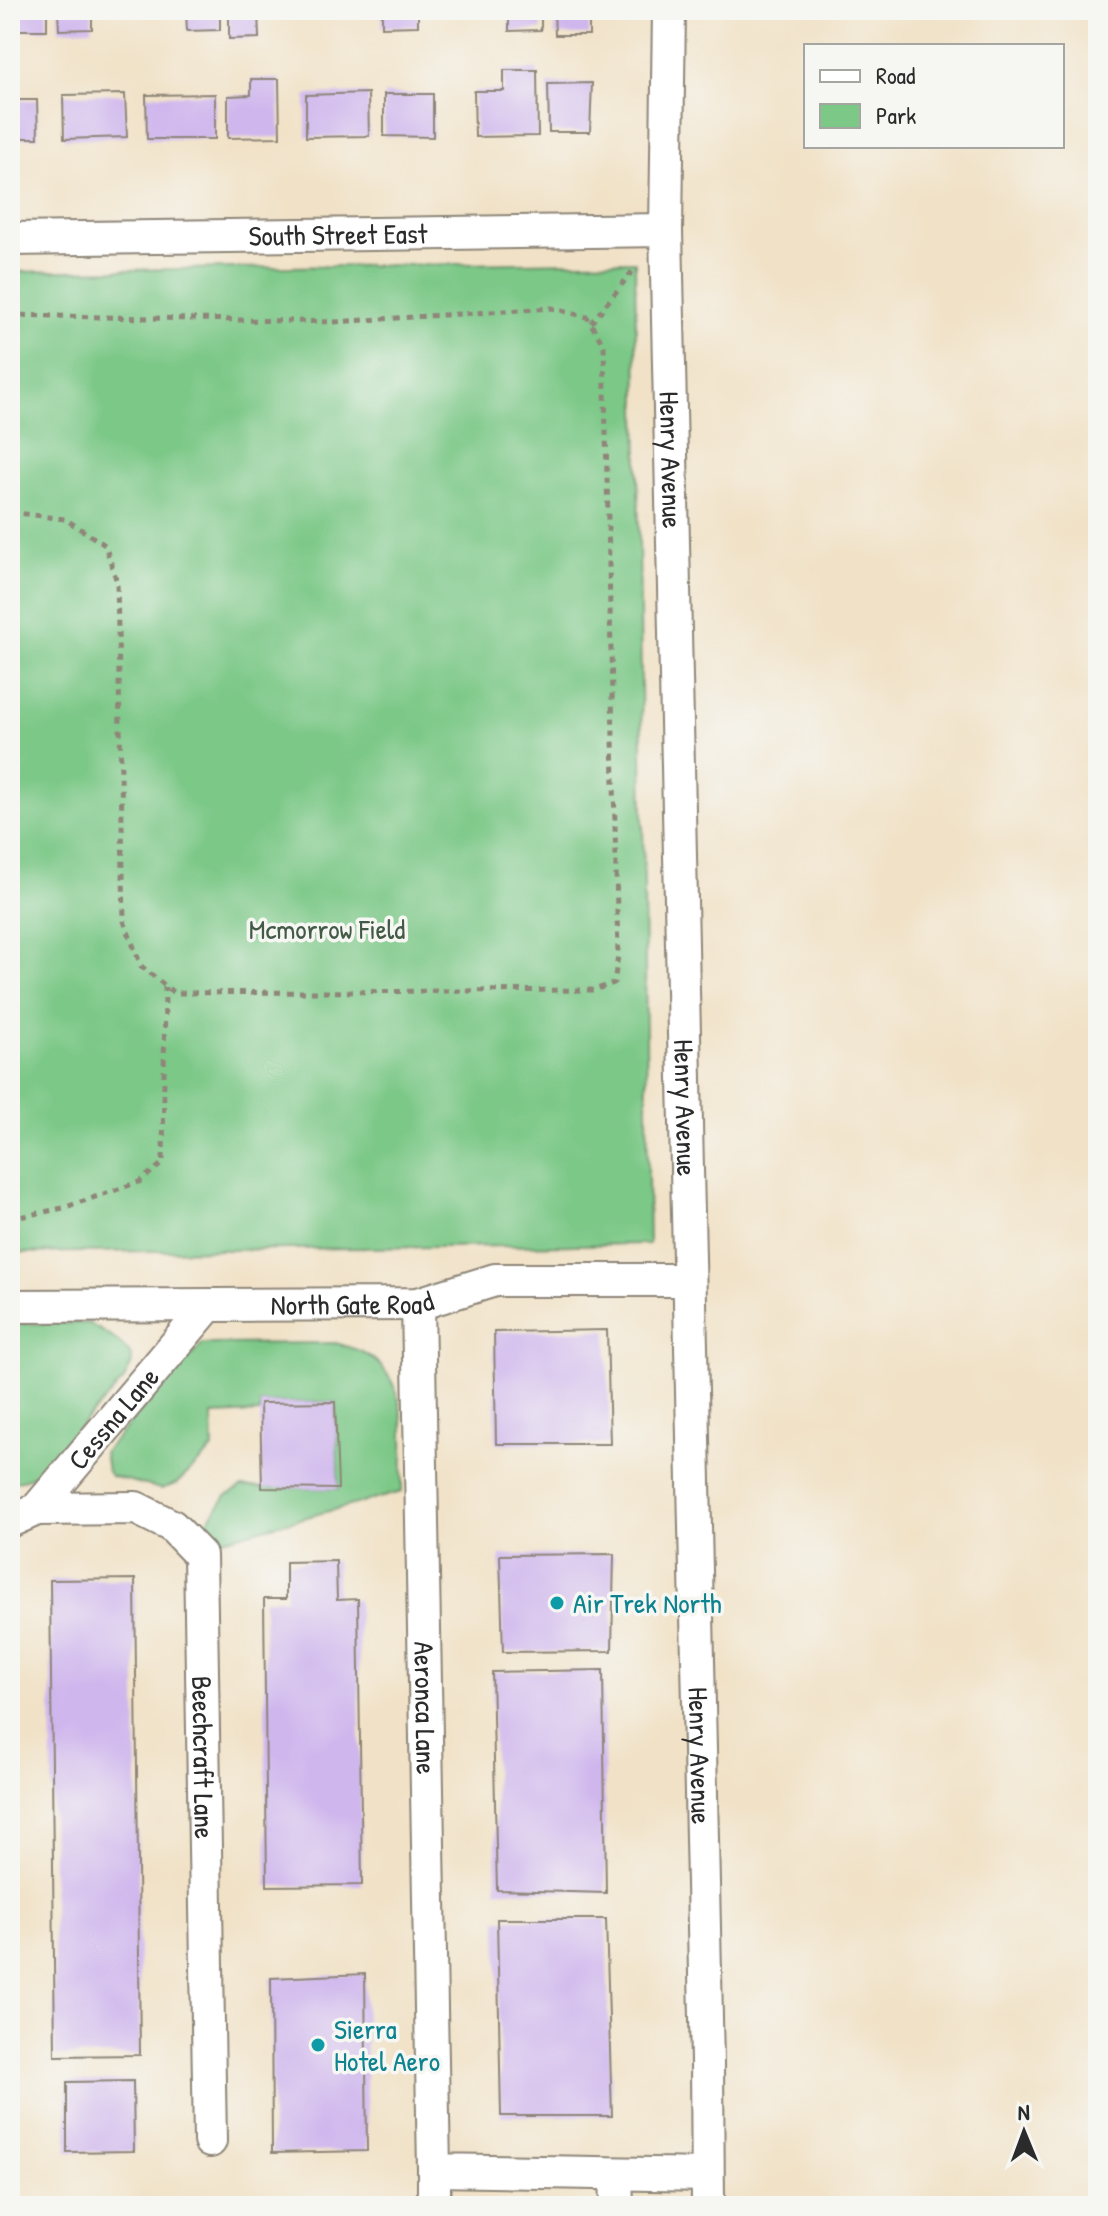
<svg xmlns="http://www.w3.org/2000/svg" width="1108" height="2216" font-family="'Patrick Hand',sans-serif">
<rect width="100%" height="100%" fill="#f6f6f2"/>
<filter id="ink" filterUnits="userSpaceOnUse"><feTurbulence type="fractalNoise" baseFrequency=".0125" numOctaves="2"/><feDisplacementMap in="SourceGraphic" scale="16" xChannelSelector="R" yChannelSelector="G"/><feConvolveMatrix kernelMatrix="1 2 1 2 8 2 1 2 1" color-interpolation-filters="sRGB"/></filter>
<filter id="wash" filterUnits="userSpaceOnUse"><feTurbulence type="fractalNoise" baseFrequency=".006" numOctaves="4" result="noise"/><feDisplacementMap in="SourceGraphic" scale="32" xChannelSelector="R" yChannelSelector="G"/><feGaussianBlur stdDeviation="1.8" result="paint"/><feColorMatrix in="noise" values="0 0 0 0 0 0 0 0 0 0 0 0 0 0 0 0 0 1.4 0 .05"/><feComposite in="paint" operator="in"/></filter>
<g filter="url(#wash)">
<rect width="100%" height="100%" fill="#f1e2c7"/>
<g fill="#7bc887" stroke="#537a59" stroke-width="2">
<polygon points="635,261 649,1244 10,1253 10,272"/>
<path d="M89 1323C100 1331 134 1347 132 1362 131 1367 126 1374 124 1380L37 1472 29 1478 10 1483V1324Z"/>
<path d="M336 1343C344 1346 353 1348 360 1351 414 1377 402 1443 402 1492L219 1540 206 1523 226 1496 242 1487 338 1489 335 1402 260 1403V1413L212 1415 213 1449 176 1484 161 1489 111 1476 107 1471 104 1452 202 1344Z"/>
</g>
<g id="blocks">
<g fill="#cfb6ed">
<rect x="15" y="10" width="32" height="20"/>
<polygon points="58,10 92,10 92,29 59,30"/>
<polygon points="186,10 220,10 220,30 187,31"/>
<polygon points="229,10 258,10 259,38 229,39"/>
<polygon points="382,10 418,10 418,26 382,27"/>
<polygon points="509,10 541,10 541,30 509,31"/>
<polygon points="554,10 589,10 589,35 555,35"/>
<polygon points="504,70 537,70 538,136 475,137 474,91 504,91"/>
<polygon points="251,79 279,79 280,137 228,138 228,96 251,95"/>
<polygon points="592,83 590,132 549,132 548,84"/>
<polygon points="368,93 369,136 306,137 306,95"/>
<polygon points="125,94 127,137 64,139 63,95"/>
<polygon points="215,94 215,139 147,139 146,95"/>
<polygon points="384,94 433,94 433,137 384,136"/>
<polygon points="10,100 37,100 38,138 10,138"/>
<polygon points="607,1330 610,1444 496,1444 494,1332"/>
<polygon points="335,1402 338,1489 262,1488 260,1403"/>
<polygon points="614,1554 612,1651 503,1652 500,1555"/>
<polygon points="336,1561 337,1600 358,1599 362,1885 267,1886 264,1599 286,1599 286,1562"/>
<polygon points="135,1579 140,2055 55,2056 50,1580"/>
<polygon points="603,1670 606,1893 497,1890 492,1672"/>
<polygon points="497,1919 606,1919 612,2116 501,2116"/>
<polygon points="365,1974 367,2151 272,2153 271,1978"/>
<polygon points="133,2081 134,2151 67,2152 67,2082"/>
</g>
</g>
</g>
<g filter="url(#ink)">
<use href="#blocks" fill-opacity="0" stroke="#8e8679" stroke-width="2"/>
<g fill="none" stroke-linecap="round" stroke-linejoin="round">
<g stroke="#8e8679" stroke-width="36">
<g id="minor">
<path id="s1" d="M669 10 666 230 707 2062 708 2206"/>
<path id="s2" d="M10 239 666 230"/>
<path id="s3" d="M418 1304 434 2170 707 2175"/>
<path id="s4" d="M10 1306 418 1304 495 1280H689"/>
<path id="s5" d="M37 1509 136 1508 172 1526 200 1555 210 2141"/>
<path id="s6" d="M10 1521 37 1509 208 1306"/>
<polyline points="434,2170 434,2206"/>
<polyline points="616,2174 617,2206"/>
</g>
</g>
<g stroke="#8e8679" stroke-width="5" stroke-dasharray="6 6" stroke-linecap="butt">
<polyline points="10,315 334,322 552,308 587,317 604,346 618,956 614,983 594,990 174,993 141,966 124,921 117,582 105,545 65,519 10,512"/>
<polyline points="591,323 635,268"/>
<polyline points="10,1219 63,1208 139,1182 163,1163 165,987"/>
</g>
<use href="#minor" stroke="#fff" stroke-width="32"/>
</g>
</g>
<g fill="#0f9aa8" stroke="#f6f6f2" stroke-width="3">
<circle cx="557" cy="1603" r="8"/>
<circle cx="318" cy="2045" r="8"/>
</g>
<g text-anchor="middle" dominant-baseline="central" stroke-width="7" stroke-linejoin="round" paint-order="stroke">
<g font-size="28" fill="#2b2b2b" stroke="#f6f6f2">
<text stroke="none"><textPath href="#s2" startOffset="328">South Street East</textPath></text>
<text stroke="none"><textPath href="#s1" startOffset="450">Henry Avenue</textPath></text>
<text stroke="none"><textPath href="#s1" startOffset="1098">Henry Avenue</textPath></text>
<text stroke="none"><textPath href="#s4" startOffset="342">North Gate Road</textPath></text>
<text stroke="none"><textPath href="#s6" startOffset="148">Cessna Lane</textPath></text>
<text stroke="none"><textPath href="#s3" startOffset="404">Aeronca Lane</textPath></text>
<text stroke="none"><textPath href="#s1" startOffset="1746">Henry Avenue</textPath></text>
<text stroke="none"><textPath href="#s5" startOffset="382">Beechcraft Lane</textPath></text>
</g>
<g font-size="28" fill="#435a47" stroke="#f6f6f2">
<text x="327" y="929">Mcmorrow Field</text>
</g>
<g font-size="28" fill="#0d838f" stroke="#f6f6f2" text-anchor="start">
<text x="573" y="1603">Air Trek North</text>
<text x="334" y="2029">Sierra<tspan x="334" dy="32">Hotel Aero</tspan></text>
</g>
</g>
<rect width="1108" height="2216" fill="none" stroke="#f6f6f2" stroke-width="40"/>
<rect x="804" y="44" width="260" height="104" fill="#f6f6f2" stroke="#a5a5a2" stroke-width="2"/>
<rect x="820" y="70" width="40" height="12" fill="#ffffff" stroke="#a5a5a2" stroke-width="2"/>
<text x="876" y="84" font-size="24" fill="#2b2b2b">Road</text>
<rect x="820" y="104" width="40" height="24" fill="#7bc887" stroke="#a5a5a2" stroke-width="2"/>
<text x="876" y="124" font-size="24" fill="#2b2b2b">Park</text>
<g transform="translate(1024 2132) rotate(359)" stroke="#f6f6f2" stroke-width="6" paint-order="stroke">
<path d="M0-6L14 30L0 20L-14 30Z" fill="#2b2b2b"/>
<text y="-12" font-size="22" font-weight="bold" text-anchor="middle" fill="#2b2b2b">N</text>
</g>
</svg>
